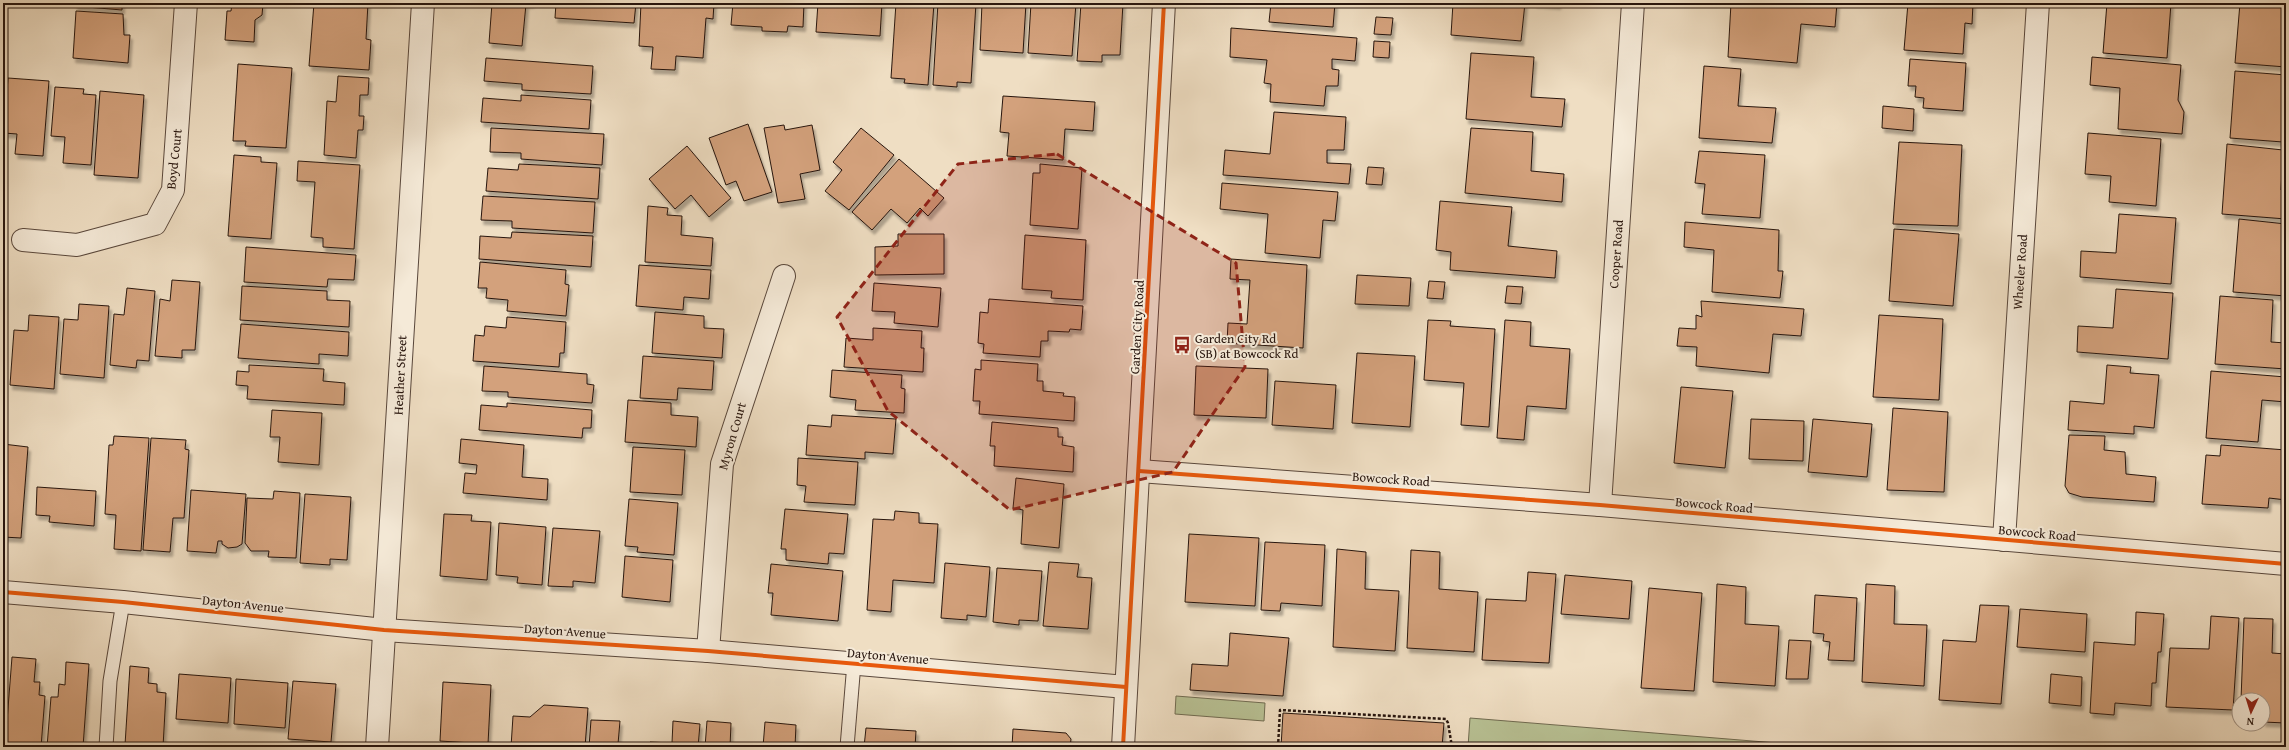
<svg xmlns="http://www.w3.org/2000/svg" width="2289" height="750" font-family="'Gentium Book Plus',serif">
<defs>
<filter id="shadow"><feDropShadow dx="2.5" dy="4.5" stdDeviation="1" flood-color="#0004"/></filter>
</defs>
<rect width="100%" height="100%" fill="#efdec3"/>
<filter id="stains"><feTurbulence type="fractalNoise" baseFrequency=".005" numOctaves="4"/><feColorMatrix values="0 0 0 0 .2 0 0 0 0 .09 0 0 0 0 .02 0 0 0 .5 -.17"/></filter>
<radialGradient id="worn" r=".72"><stop offset=".6" stop-color="#630" stop-opacity="0"/><stop offset="1" stop-color="#630" stop-opacity=".3"/></radialGradient>
<g fill="#b8c194" stroke="#706b51">
<polygon points="1176,696 1265,703 1264,721 1175,714"/>
<polygon points="1470,718 1826,747 1468,747"/>
</g>
<g fill="#d3a17b" stroke="#27150e" filter="url(#shadow)">
<polygon points="75,3 122,3 122,10 75,6"/>
<polygon points="232,3 263,4 262,15 255,20 254,42 225,40 227,11 231,11"/>
<polygon points="314,3 368,3 366,39 371,40 369,70 309,66"/>
<polygon points="492,3 532,3 526,4 522,46 489,43"/>
<polygon points="556,3 636,3 634,23 555,18"/>
<polygon points="641,3 714,3 713,19 706,18 703,58 676,56 675,70 651,69 653,47 639,46"/>
<polygon points="733,3 804,3 803,27 788,26 787,32 762,31 762,27 731,25"/>
<polygon points="818,3 882,3 880,36 816,32"/>
<polygon points="896,3 934,3 928,85 904,83 905,79 891,78"/>
<polygon points="938,3 976,3 971,83 957,82 957,87 933,85"/>
<polygon points="982,3 1026,3 1023,53 980,50"/>
<polygon points="1031,3 1076,3 1072,56 1028,53"/>
<polygon points="1081,3 1123,3 1120,55 1102,55 1102,62 1077,61"/>
<polygon points="1271,3 1335,3 1333,27 1269,22"/>
<polygon points="1453,3 1525,3 1521,41 1451,35"/>
<polygon points="1534,3 1559,3 1558,5"/>
<polygon points="1731,3 1837,3 1835,27 1801,24 1797,63 1728,57"/>
<polygon points="1908,3 1973,3 1972,24 1965,23 1963,54 1904,50"/>
<polygon points="2107,3 2171,3 2167,58 2103,53"/>
<polygon points="2240,3 2286,3 2286,67 2235,63"/>
<polygon points="76,11 123,14 124,35 130,35 128,63 73,58"/>
<polygon points="1376,17 1393,18 1391,35 1374,34"/>
<polygon points="1231,28 1357,38 1355,61 1332,59 1332,69 1339,70 1338,86 1326,86 1324,106 1270,102 1271,84 1264,83 1267,60 1230,57"/>
<polygon points="1374,41 1390,42 1389,58 1373,57"/>
<polygon points="1471,53 1534,57 1531,97 1565,99 1562,127 1466,119"/>
<polygon points="2092,57 2181,65 2178,100 2184,112 2182,134 2118,129 2120,88 2090,85"/>
<polygon points="486,58 593,66 591,94 522,90 522,84 484,81"/>
<polygon points="1910,59 1966,63 1963,111 1923,108 1924,98 1915,97 1916,86 1908,86"/>
<polygon points="238,64 292,68 286,148 245,146 246,141 233,141"/>
<polygon points="1704,66 1741,69 1738,106 1776,108 1772,143 1699,138"/>
<polygon points="2235,71 2286,75 2286,106 2283,142 2230,138"/>
<polygon points="338,76 369,78 368,95 360,95 359,116 364,116 363,130 358,130 356,158 324,155 327,101 336,102"/>
<polygon points="8,78 49,81 43,156 15,154 17,134 4,133"/>
<polygon points="55,87 84,89 83,94 96,95 91,165 63,163 65,137 51,136"/>
<polygon points="100,91 144,95 138,178 94,175"/>
<polygon points="521,95 591,100 589,129 481,122 483,98 521,101"/>
<polygon points="1003,96 1095,102 1093,131 1065,129 1063,160 1007,156 1009,133 1000,132"/>
<polygon points="1883,106 1914,109 1913,131 1882,128"/>
<polygon points="1274,112 1346,117 1344,150 1327,150 1327,163 1351,164 1349,184 1223,175 1225,150 1270,154"/>
<polygon points="748,124 772,192 744,201 736,181 726,185 709,138"/>
<polygon points="784,125 785,130 812,125 820,170 800,174 805,199 778,203 764,128"/>
<polygon points="491,128 604,134 602,165 521,159 521,153 490,152"/>
<polygon points="861,128 894,155 849,210 825,191 842,170 833,162"/>
<polygon points="1471,128 1533,132 1531,171 1564,174 1562,202 1465,193"/>
<polygon points="2088,133 2161,139 2156,206 2109,202 2111,176 2085,174"/>
<polygon points="1899,142 1962,145 1958,226 1893,224"/>
<polygon points="2227,144 2283,150 2281,190 2286,191 2286,219 2222,214"/>
<polygon points="687,146 731,198 709,217 691,195 675,209 649,179"/>
<polygon points="1699,151 1765,155 1760,218 1702,214 1705,184 1695,183"/>
<polygon points="234,155 261,157 261,162 277,163 271,239 228,236"/>
<polygon points="899,159 944,198 928,216 920,208 907,223 891,209 872,230 852,212"/>
<polygon points="298,161 360,165 354,249 323,247 323,238 311,237 315,182 297,181"/>
<polygon points="519,164 600,168 598,199 486,191 488,168 518,170"/>
<polygon points="1040,164 1082,168 1078,229 1030,225 1033,173 1040,173"/>
<polygon points="1368,167 1384,168 1382,185 1366,184"/>
<polygon points="1222,183 1338,192 1335,221 1323,220 1320,258 1265,253 1268,214 1220,209"/>
<polygon points="483,196 595,202 593,233 512,228 512,221 481,220"/>
<polygon points="1440,201 1512,207 1508,246 1557,251 1555,278 1450,270 1451,252 1436,250"/>
<polygon points="648,206 668,208 667,215 682,216 681,235 713,238 711,266 645,262"/>
<polygon points="2119,214 2176,218 2171,284 2080,277 2081,251 2116,253"/>
<polygon points="2239,219 2286,224 2286,296 2233,292"/>
<polygon points="1685,222 1779,230 1778,271 1783,271 1780,298 1712,292 1714,250 1684,247"/>
<polygon points="1894,229 1959,234 1953,306 1889,301"/>
<polygon points="512,232 593,236 591,267 479,259 480,236 511,238"/>
<polygon points="898,234 944,234 944,274 875,275 875,247 898,246"/>
<polygon points="1025,235 1086,240 1083,300 1051,298 1052,291 1022,289"/>
<polygon points="246,247 356,255 354,280 328,279 327,287 244,282"/>
<polygon points="1231,259 1307,265 1303,348 1227,343 1228,323 1247,324 1250,280 1230,279"/>
<polygon points="480,262 566,270 565,284 569,285 566,316 507,311 508,300 486,298 487,288 478,288"/>
<polygon points="639,265 711,270 709,299 684,297 683,310 636,306"/>
<polygon points="1357,275 1411,278 1409,306 1355,304"/>
<polygon points="172,280 200,282 195,350 182,350 182,358 155,356 160,299 170,301"/>
<polygon points="1429,281 1445,282 1443,299 1427,298"/>
<polygon points="874,283 941,288 938,327 894,323 895,312 872,311"/>
<polygon points="242,286 327,291 327,300 350,301 349,327 240,320"/>
<polygon points="1507,286 1523,287 1521,304 1505,303"/>
<polygon points="127,288 155,291 149,361 137,360 136,368 110,365 114,314 124,315"/>
<polygon points="2116,289 2173,293 2168,359 2077,352 2078,326 2113,328"/>
<polygon points="2220,296 2273,300 2271,342 2286,343 2286,369 2215,364"/>
<polygon points="989,299 1083,306 1081,330 1070,329 1069,332 1048,331 1048,341 1041,341 1040,357 983,353 984,344 978,343 980,312 988,313"/>
<polygon points="1701,301 1804,309 1801,336 1773,334 1769,373 1696,366 1697,347 1677,346 1679,328 1696,329 1696,315 1702,317"/>
<polygon points="79,304 109,306 104,378 60,374 64,319 78,320"/>
<polygon points="655,312 704,316 704,328 724,329 722,358 652,353"/>
<polygon points="29,315 59,317 54,389 10,385 14,330 28,331"/>
<polygon points="1879,315 1943,319 1939,400 1873,397"/>
<polygon points="507,317 566,322 564,353 560,353 559,367 473,361 475,335 484,336 485,326 506,328"/>
<polygon points="1428,320 1451,321 1450,326 1495,329 1489,427 1461,425 1464,383 1424,380"/>
<polygon points="1505,320 1531,322 1530,346 1570,349 1566,409 1527,406 1524,440 1497,438"/>
<polygon points="241,324 349,332 348,356 319,354 319,364 238,358"/>
<polygon points="873,328 922,331 921,348 924,348 923,372 844,367 846,338 873,340"/>
<polygon points="1357,353 1415,356 1410,427 1352,423"/>
<polygon points="643,356 714,361 712,390 678,388 677,400 640,398"/>
<polygon points="981,360 1038,364 1037,381 1043,381 1043,391 1064,393 1063,396 1075,397 1074,421 979,414 980,401 973,401 975,369 981,370"/>
<polygon points="249,365 324,369 323,381 345,383 344,405 247,399 248,386 236,385 237,371 249,372"/>
<polygon points="2107,365 2131,367 2130,373 2159,375 2154,428 2134,426 2134,434 2068,430 2070,401 2104,404"/>
<polygon points="484,366 587,374 587,384 594,385 592,403 508,397 508,392 482,391"/>
<polygon points="1196,366 1268,369 1266,418 1194,415"/>
<polygon points="832,370 902,375 901,388 905,389 904,413 855,410 856,400 830,397"/>
<polygon points="2211,371 2286,377 2286,402 2262,400 2258,442 2206,438"/>
<polygon points="1275,381 1336,385 1333,429 1272,425"/>
<polygon points="1681,387 1733,391 1725,468 1674,463"/>
<polygon points="628,400 671,403 671,415 698,417 696,447 625,442"/>
<polygon points="507,403 592,410 591,428 583,428 582,438 479,430 481,405 507,407"/>
<polygon points="1893,408 1948,412 1944,492 1887,490"/>
<polygon points="272,410 322,413 319,465 278,462 280,437 270,437"/>
<polygon points="832,415 896,419 893,454 865,452 865,459 806,455 808,425 831,427"/>
<polygon points="1751,419 1804,421 1803,461 1749,459"/>
<polygon points="1813,419 1872,424 1867,477 1808,472"/>
<polygon points="992,422 1058,428 1058,437 1063,437 1062,445 1074,447 1073,472 994,466 995,446 990,446"/>
<polygon points="2069,435 2105,436 2104,450 2125,452 2126,474 2156,477 2154,502 2082,497 2069,493 2065,486"/>
<polygon points="114,436 149,438 141,551 114,549 116,515 105,514 109,445 113,445"/>
<polygon points="151,438 186,440 185,449 189,450 184,518 173,518 170,552 143,550"/>
<polygon points="461,439 524,445 522,477 548,479 547,500 463,493 465,473 476,474 477,465 459,463"/>
<polygon points="3,444 28,447 21,538 3,537"/>
<polygon points="2221,445 2286,450 2286,500 2269,498 2268,508 2202,504 2206,455 2220,456"/>
<polygon points="633,447 685,450 682,495 630,492"/>
<polygon points="798,458 858,462 855,505 804,502 806,486 797,485"/>
<polygon points="1016,478 1064,484 1059,548 1021,544 1023,510 1013,508"/>
<polygon points="37,487 96,491 94,526 49,522 50,516 36,515"/>
<polygon points="191,490 246,494 242,544 237,547 228,548 222,544 222,541 218,541 216,553 187,551"/>
<polygon points="274,491 300,493 296,558 268,557 269,551 251,551 245,543 247,498 273,499"/>
<polygon points="305,494 351,497 347,560 330,559 330,565 300,563"/>
<polygon points="629,499 678,503 674,555 637,552 638,547 625,546"/>
<polygon points="785,509 848,514 844,554 829,553 828,564 786,560 786,549 781,549"/>
<polygon points="895,511 919,513 919,523 938,524 934,583 893,580 891,612 867,610 873,519 894,520"/>
<polygon points="444,514 472,515 471,521 491,522 487,580 440,576"/>
<polygon points="499,523 546,527 542,585 517,583 518,577 496,575"/>
<polygon points="553,528 600,531 595,583 573,581 573,587 548,586"/>
<polygon points="1189,534 1259,538 1255,606 1185,602"/>
<polygon points="1265,542 1325,545 1322,606 1281,603 1280,611 1261,610"/>
<polygon points="1337,549 1366,552 1365,589 1399,591 1395,651 1333,647"/>
<polygon points="1411,550 1440,552 1439,589 1478,592 1474,652 1407,648"/>
<polygon points="625,556 673,560 670,602 622,597"/>
<polygon points="1049,562 1079,564 1077,577 1092,578 1088,629 1043,626"/>
<polygon points="945,563 990,567 986,617 967,615 967,620 941,618"/>
<polygon points="771,564 843,571 838,621 771,615 773,593 768,593"/>
<polygon points="997,568 1042,571 1038,621 1019,620 1019,625 993,622"/>
<polygon points="1528,572 1556,574 1549,663 1482,660 1486,599 1526,601"/>
<polygon points="1565,575 1632,581 1629,619 1561,614"/>
<polygon points="1717,584 1746,587 1745,624 1779,626 1775,686 1713,682"/>
<polygon points="1866,584 1895,586 1894,624 1927,625 1924,686 1862,682"/>
<polygon points="1649,588 1702,593 1694,691 1641,688"/>
<polygon points="1815,595 1857,598 1854,661 1828,660 1830,642 1823,641 1824,634 1813,633"/>
<polygon points="1980,605 2009,606 2001,704 1939,700 1943,640 1976,642"/>
<polygon points="2020,609 2087,614 2085,652 2017,647"/>
<polygon points="2136,612 2164,614 2161,652 2158,652 2156,683 2152,683 2151,706 2115,703 2114,715 2090,713 2094,642 2135,645"/>
<polygon points="2211,616 2239,618 2233,710 2166,707 2170,648 2209,649"/>
<polygon points="2244,618 2273,619 2272,653 2286,654 2286,723 2263,722 2263,700 2241,700"/>
<polygon points="1230,633 1289,638 1283,696 1190,690 1192,664 1228,666"/>
<polygon points="1789,640 1811,641 1808,679 1786,679"/>
<polygon points="12,657 36,659 34,682 40,682 39,695 45,696 41,747 5,747"/>
<polygon points="66,662 89,664 83,747 47,747 51,697 58,697 59,684 65,685"/>
<polygon points="130,666 149,668 148,683 157,684 157,692 166,693 163,747 125,745"/>
<polygon points="179,674 231,678 228,723 176,719"/>
<polygon points="2051,674 2082,677 2081,706 2049,703"/>
<polygon points="236,679 288,683 285,728 234,724"/>
<polygon points="293,681 336,684 331,742 288,739"/>
<polygon points="443,682 491,685 488,744 440,741"/>
<polygon points="544,705 588,708 585,747 511,747 513,716 530,717"/>
<polygon points="1283,713 1444,723 1442,747 1281,747"/>
<polygon points="591,720 620,721 618,744 643,745 643,747 589,747"/>
<polygon points="673,721 700,724 698,747 650,747 650,742 672,743"/>
<polygon points="707,721 731,723 730,747 705,747"/>
<polygon points="765,722 796,725 795,747 763,747"/>
<polygon points="866,728 916,731 915,747 864,747"/>
<polygon points="1013,729 1066,733 1071,739 1070,747 1012,747"/>
<polygon points="930,744 973,747 930,747"/>
</g>
<g fill="none" stroke-linecap="round" stroke-linejoin="round">
<g stroke="#59473b" stroke-width="15">
<g id="service">
<polyline points="106,747 110,681 123,602"/>
<polyline points="847,747 854,663"/>
</g>
</g>
<g stroke="#59473b" stroke-width="24">
<g id="minor">
<polyline points="23,240 77,245 155,224 173,190 186,3"/>
<polyline points="1139,471 1600,505 2286,564"/>
<polyline points="1600,505 1633,3"/>
<polyline points="2004,540 2038,3"/>
<polyline points="3,592 123,602 384,630 708,651 1126,687"/>
<polyline points="708,651 722,464 784,276"/>
<polyline points="377,747 423,3"/>
</g>
</g>
<g stroke="#59473b" stroke-width="24">
<polyline id="tertiary" points="1123,747 1164,3"/>
</g>
<polyline stroke="#27150e" stroke-width="2.5" stroke-dasharray="3 2" stroke-linecap="butt" points="1278,747 1280,710 1446,719 1448,723 1452,747"/>
<use href="#service" stroke="#f5ead8" stroke-width="13"/>
<use href="#minor" stroke="#f5ead8" stroke-width="22"/>
<use href="#tertiary" stroke="#f5ead8" stroke-width="22"/>
<g stroke="#f5ead8" stroke-width="6">
<g id="cycleway">
<polyline points="1139,471 1600,505 2286,564"/>
<polyline points="3,592 123,602 384,630 708,651 1126,687"/>
<polyline points="1123,747 1164,3"/>
</g>
</g>
<use href="#cycleway" stroke="#e8590c" stroke-width="4"/>
</g>
<path fill="#8f2418" fill-opacity="0.2" stroke="#8f2418" stroke-width="3" stroke-dasharray="8 5" stroke-linejoin="round" d="M1057 154 1236 263 1245 367 1173 472 1010 510 888 411 837 317 958 164Z"/>
<defs>
<g id="bus-bare" transform="scale(1.38)"><path d="M-5-6H5V4H4V6H2V4H-2V6H-4V4H-5ZM-3.5-4V0h7V-4ZM-3.5 1.2v1.5H-2V1.2ZM2 1.2v1.5H3.5V1.2Z" fill="#8f2418" stroke="#f5ead8" stroke-width="2.5" paint-order="stroke"/></g>
</defs>
<g fill-rule="evenodd">
<use href="#bus-bare" x="1182" y="345"/>
</g>
<g text-anchor="middle" dominant-baseline="central" stroke-width="4" stroke-linejoin="round" paint-order="stroke">
<g font-size="13" fill="#27150e" stroke="#f5ead8">
<text transform="translate(174 159) rotate(-84)">Boyd Court</text>
<text transform="translate(1616 254) rotate(-86)">Cooper Road</text>
<text transform="translate(2020 272) rotate(-86)">Wheeler Road</text>
<text transform="translate(1137 327) rotate(-87)">Garden City Road</text>
<text transform="translate(400 375) rotate(-87)">Heather Street</text>
<text transform="translate(732 436) rotate(-74)">Myron Court</text>
<text transform="translate(1391 479) rotate(4)">Bowcock Road</text>
<text transform="translate(1714 505) rotate(5)">Bowcock Road</text>
<text transform="translate(2037 533) rotate(5)">Bowcock Road</text>
<text transform="translate(243 604) rotate(6)">Dayton Avenue</text>
<text transform="translate(565 631) rotate(4)">Dayton Avenue</text>
<text transform="translate(888 656) rotate(5)">Dayton Avenue</text>
</g>
<g font-size="13" fill="#27150e" stroke="#f5ead8" text-anchor="start">
<text x="1195" y="338">Garden City Rd<tspan x="1195" dy="15">(SB) at Bowcock Rd</tspan></text>
</g>
</g>
<rect width="2289" height="750" fill="none" stroke="#efdec3" stroke-width="16"/>
<rect x="4" y="4" width="2281" height="742" fill="none" stroke="#27150e" stroke-width="2"/>
<rect x="8" y="8" width="2273" height="734" fill="none" stroke="#27150e"/>
<g transform="translate(2251 712) rotate(184)"><circle r="19" fill="#f5ead8" stroke="#a39587"/>
<path d="M0-3L7 15L0 10L-7 15Z" fill="#8f2418"/>
<text y="-6" font-size="11" font-weight="bold" text-anchor="middle" fill="#27150e">N</text>
</g>
<rect width="100%" height="100%" filter="url(#stains)"/>
<rect width="100%" height="100%" fill="url(#worn)"/>
</svg>
